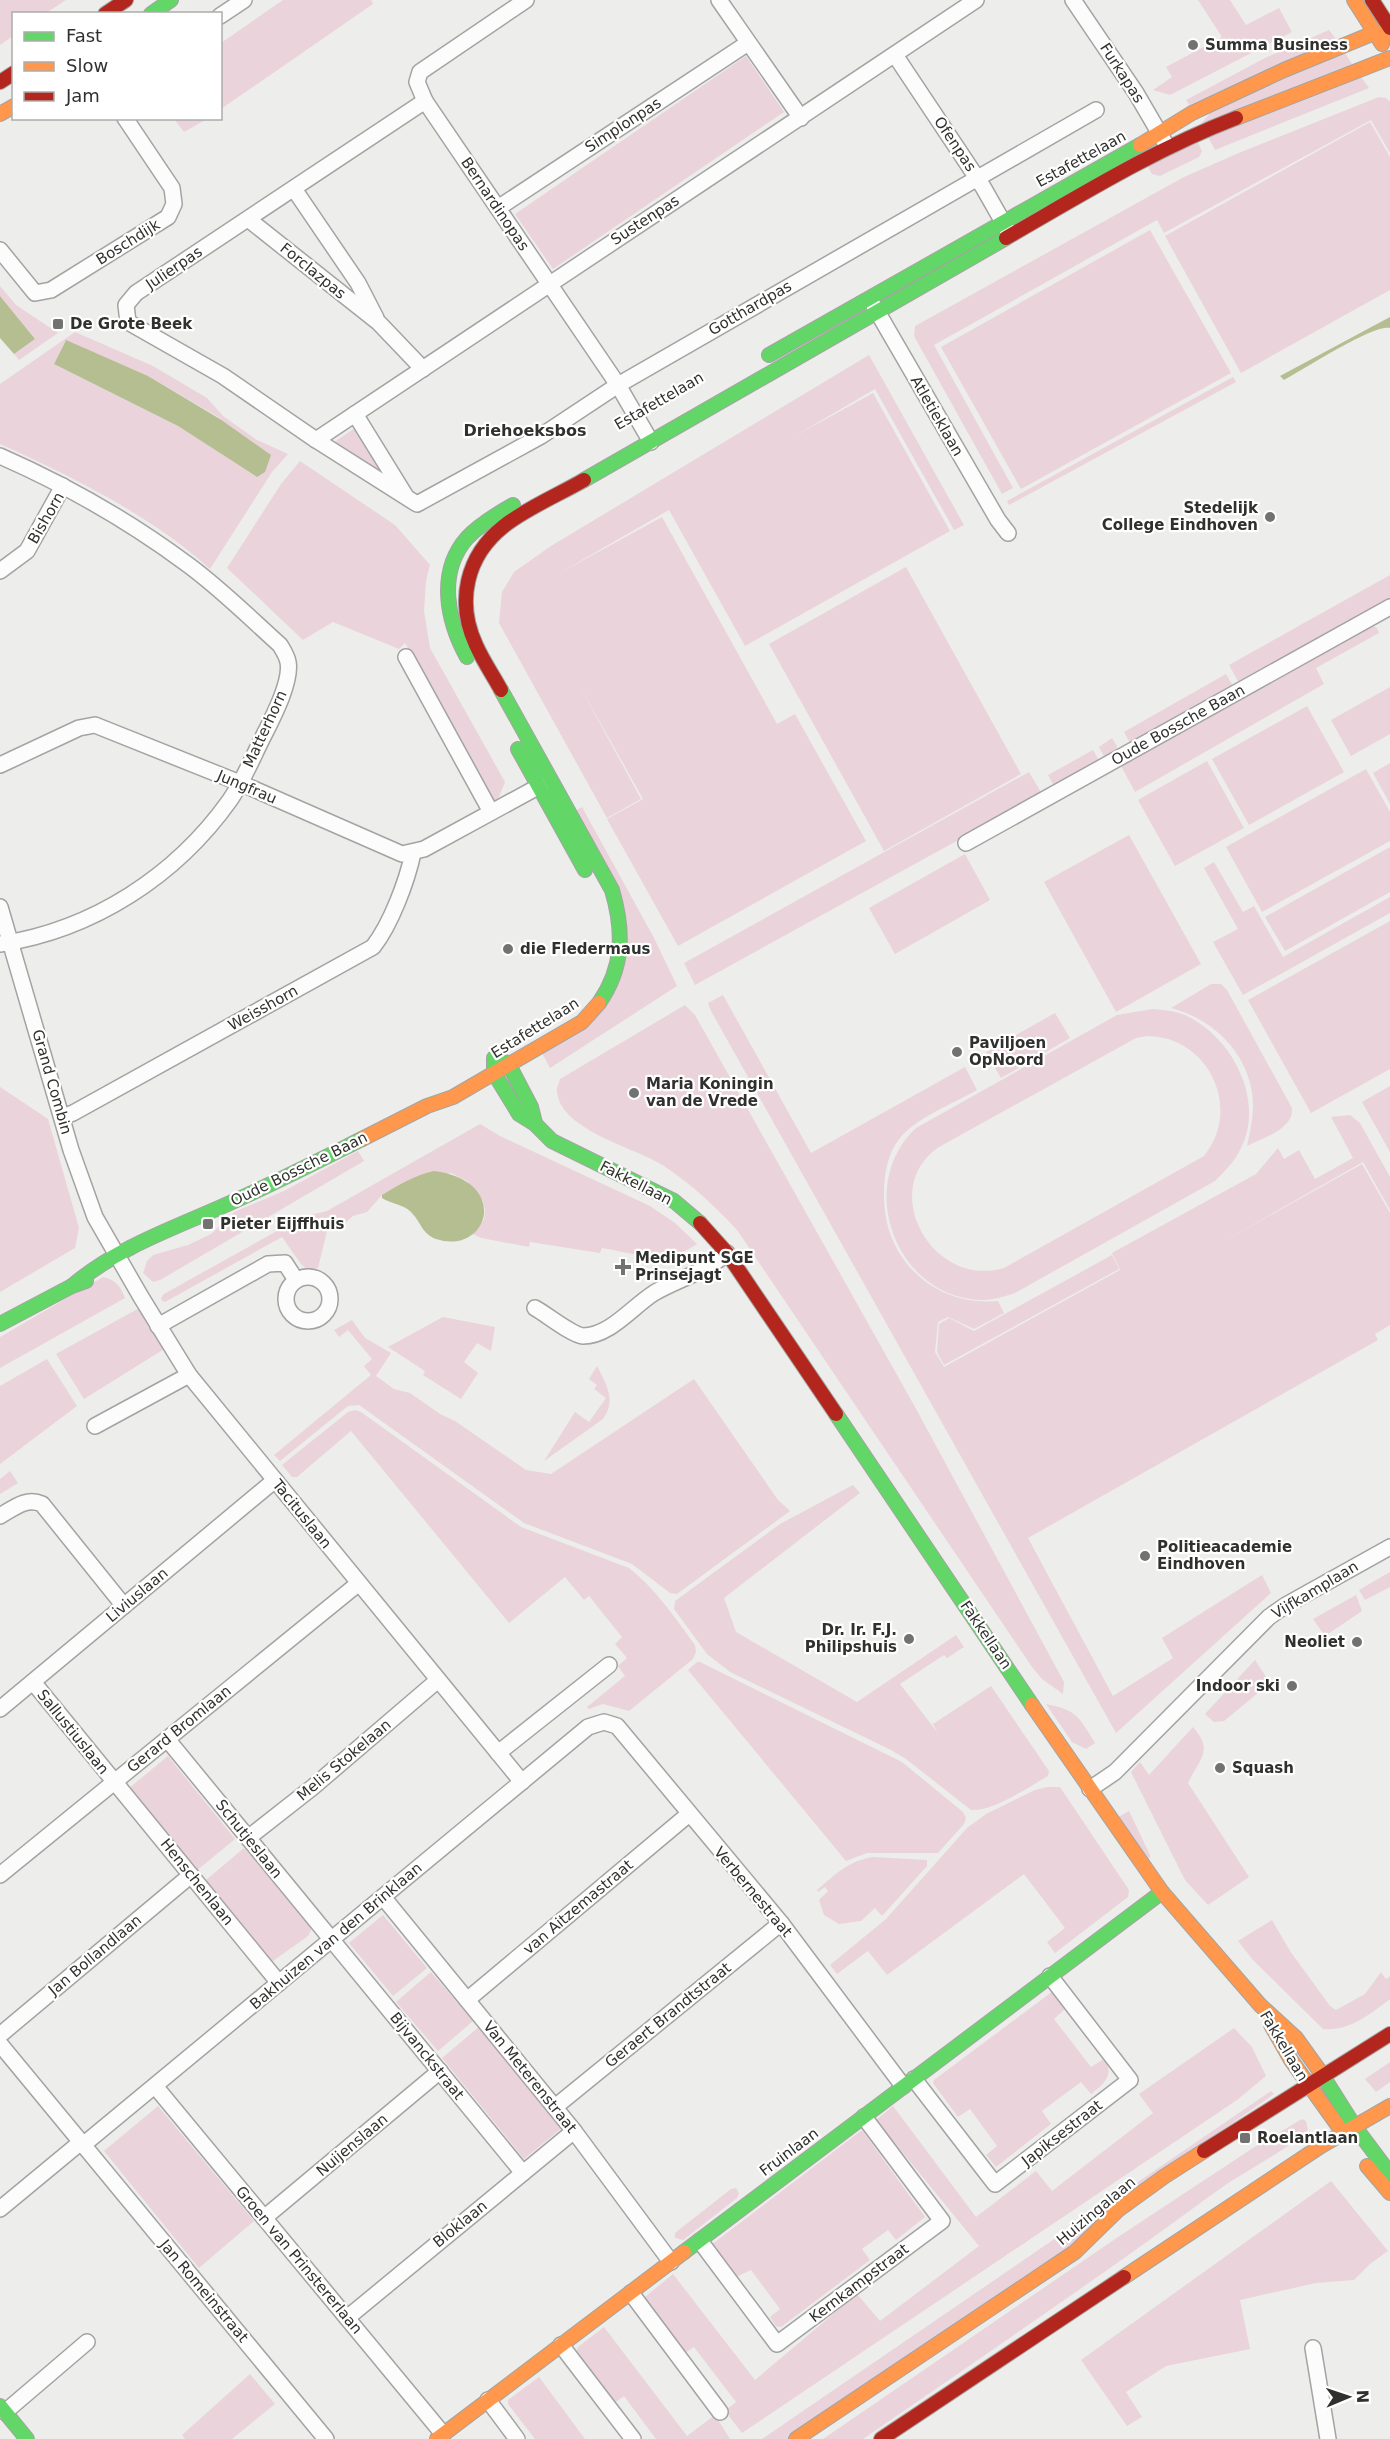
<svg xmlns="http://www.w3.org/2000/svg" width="1390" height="2439" font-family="'DejaVu Sans',sans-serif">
<rect width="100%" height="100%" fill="#edeeeb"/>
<g fill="#ead3da" fill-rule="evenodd">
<polygon points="0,0 66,0 46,13 14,14 13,36 0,45"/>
<polygon points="283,0 371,0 373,4 221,109 221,43"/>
<polygon points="1198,0 1230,0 1246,25 1279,8 1292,32 1170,95 1153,90 1172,77 1166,67 1222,37"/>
<polygon points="1329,30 1336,39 1189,105 1186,100 1265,58"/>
<polygon points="1345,53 1352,64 1201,124 1216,106"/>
<polygon points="746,56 784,112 553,269 515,214"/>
<polygon points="1361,77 1369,88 1215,150 1208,137"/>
<polygon points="1379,97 1386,98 1390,102 1390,153 1371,120 1164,233 1157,220 934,345 1013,488 1002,494 914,336 915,326 1184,177 1241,152"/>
<polygon points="174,119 207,119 184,132"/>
<polygon points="1370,122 1390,157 1390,290 1241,373 1165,236"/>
<polygon points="1198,143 1202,151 1199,157 1160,176 1152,174 1147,165"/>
<polygon points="1150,230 1231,373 1021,489 941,347"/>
<polygon points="0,286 16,305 58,333 19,360 14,354 35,339 0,296"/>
<path d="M75 332 153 366 207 398 223 416 257 440 288 454 272 472 210 569C153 517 70 475 0 444V384ZM65 341 148 376 220 418 257 477 178 426 54 364Z"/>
<polygon points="869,355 964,525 954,530 875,389 795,436 873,393 950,531 745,646 669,510 558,574 662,517 777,724 795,714 866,841 678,946 607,819 643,799 577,681 641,799 607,818 499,623 502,592 514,572 551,546"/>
<polygon points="1233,377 1236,382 1009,505 1007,501"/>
<polygon points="355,428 392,482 333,443"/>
<polygon points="300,461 395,525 430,565 426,581 424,611 430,648 505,782 499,797 493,802 405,643 399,649 333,622 303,640 227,568 281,484"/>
<polygon points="906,567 1021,774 884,851 769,644"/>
<polygon points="1390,575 1390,602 1240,685 1229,665"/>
<polygon points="1368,624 1377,628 1379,633 1316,668 1324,684 1135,792 1121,766 1124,760"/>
<polygon points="1226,674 1234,688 1131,745 1124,732"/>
<polygon points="1390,687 1390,734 1351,756 1331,720"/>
<polygon points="1307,706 1344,772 1249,825 1212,759"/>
<polygon points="1112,738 1117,746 1115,754 1106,760 1099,747"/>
<polygon points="1093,750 1100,762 1055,788 1048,775"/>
<polygon points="1207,761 1244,828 1175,866 1138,800"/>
<polygon points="1390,763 1390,804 1373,773"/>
<polygon points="1366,769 1390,812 1390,841 1262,912 1226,847"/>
<polygon points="1029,772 1042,794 695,985 684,963"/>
<polygon points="582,807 654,938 677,986 550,1068 542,1053 586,1028 628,943 575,811"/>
<polygon points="1129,835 1201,964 1116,1012 1044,882"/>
<polygon points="1390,847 1390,892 1285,951 1265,917"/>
<polygon points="965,854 990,900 895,954 869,908"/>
<polygon points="1214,862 1243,912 1254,906 1283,957 1390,897 1390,913 1243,995 1213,942 1238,929 1204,868"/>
<polygon points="1390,921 1390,1069 1311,1113 1248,1000"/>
<path d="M1211 984H1221L1227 990 1292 1108C1294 1129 1263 1138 1247 1146 1250 1132 1253 1119 1253 1104 1252 1057 1215 1019 1171 1008Z"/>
<path d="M723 995 811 1153 965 1067 977 1090C954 1103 916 1118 900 1138 887 1154 884 1175 884 1194 883 1259 934 1307 998 1301L1004 1313 974 1329 948 1317 938 1322 935 1352 944 1367 1120 1270 1112 1253 1256 1174 1278 1148 1284 1159 1299 1150 1315 1179 1353 1158 1331 1117 1350 1115 1360 1123 1390 1177V1210L1363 1162 1217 1245 1362 1164 1390 1213V1325L1375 1334 1378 1340 1028 1538 1113 1696 1173 1658 1162 1638 1262 1575 1271 1593 1116 1733 711 1011 708 1003Z"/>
<path d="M685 1005 695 1015 915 1407 1064 1682 1063 1694 1042 1679 1032 1667 737 1230C715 1206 691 1184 664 1166 637 1148 561 1131 557 1092 556 1089 559 1083 560 1079Z"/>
<path d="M1153 1009C1164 1010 1175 1011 1185 1015 1233 1037 1267 1103 1239 1152 1233 1163 1224 1172 1215 1181L1015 1293C1000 1298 986 1302 970 1299 893 1288 857 1183 916 1128L1117 1015ZM1147 1036C1208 1036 1243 1108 1204 1156L1004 1268C932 1289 877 1189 939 1147L1136 1038Z"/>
<polygon points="1055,1013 1070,1038 1001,1078 986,1052"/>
<polygon points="1390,1086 1390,1152 1362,1102"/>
<polygon points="0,1087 48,1119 79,1228 75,1248 0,1292"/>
<path d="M480 1124 500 1136 650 1206 675 1223 697 1244C666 1266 637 1254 602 1248L600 1253 530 1242 529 1247 481 1238 473 1234 484 1219 485 1210 483 1201 467 1181 451 1173 400 1185 382 1195 367 1212 353 1216 338 1229 327 1231 318 1268 308 1270 301 1264 282 1237 165 1302 162 1301 161 1298 164 1294 302 1217 327 1211Z"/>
<polygon points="358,1151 364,1161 160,1280 153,1282 143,1273 147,1261 153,1255 188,1245 211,1234 234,1212 284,1191"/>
<polygon points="1112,1255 1119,1269 944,1365 937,1352 939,1324 949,1318 974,1331"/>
<path d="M103 1277C116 1280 120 1286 125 1298L0 1368V1337Z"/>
<polygon points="143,1306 169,1346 84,1399 56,1354"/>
<polygon points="443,1317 495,1327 491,1351 477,1343 464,1362 478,1373 461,1399 423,1375 425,1371 388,1347"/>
<polygon points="352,1320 365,1338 391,1353 376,1376 394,1389 410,1393 440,1414 455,1421 526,1470 551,1474 694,1379 778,1500 790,1511 677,1594 670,1593 632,1564 524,1523 359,1405 348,1406 280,1461 274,1455 371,1375 364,1366 372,1359 348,1330 339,1337 334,1330"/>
<polygon points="47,1359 77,1406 0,1464 0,1386"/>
<path d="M597 1366C606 1384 617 1400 603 1419L544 1461 575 1412 589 1422 606 1398 594 1389 597 1385 589 1379Z"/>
<path d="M355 1410 361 1412 521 1527 629 1568C656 1589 675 1618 695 1645L696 1652 693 1659 629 1711 603 1704 589 1709 587 1707 625 1676 618 1666 627 1658 615 1644 622 1637 589 1596 584 1600 565 1577 509 1623 351 1431 297 1477H292L282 1465 348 1412Z"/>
<polygon points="10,1471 18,1483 0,1494 0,1479"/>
<path d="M853 1485 860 1493 724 1598 736 1632 857 1702 956 1635 964 1647 947 1658 944 1655 900 1684 938 1733 933 1724 991 1686 1049 1771 1048 1776C1029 1787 992 1812 971 1810L906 1759 891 1750 730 1672 707 1654 674 1609 675 1601 780 1524Z"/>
<polygon points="1390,1572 1390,1587 1365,1600 1359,1590"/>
<polygon points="1356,1595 1362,1611 1325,1636 1313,1619"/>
<polygon points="1255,1660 1270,1683 1224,1721 1214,1722 1205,1714"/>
<polygon points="697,1662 700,1662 902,1762 963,1812 966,1818 964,1824 938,1853 867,1853 846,1861 688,1670"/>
<path d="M1046 1704C1077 1710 1079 1717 1095 1743L1086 1749 1072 1742Z"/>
<path d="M1193 1727C1214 1751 1200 1758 1188 1783L1249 1877 1208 1905 1185 1880 1131 1772 1140 1762 1149 1775Z"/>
<polygon points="168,1756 235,1839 195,1872 128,1789"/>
<polygon points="1047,1787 1060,1787 1129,1890 1128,1897 1055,1953 1047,1942 1065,1928 1024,1874 887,1975 868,1951 837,1974 830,1965 886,1919 967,1828 986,1814 1035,1790"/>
<polygon points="1129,1811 1150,1855 1149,1860 1118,1817"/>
<polygon points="244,1848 311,1924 311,1930 308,1936 273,1961 267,1959 206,1880"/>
<path d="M873 1857 927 1860V1866L882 1916 875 1908 861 1921 839 1924 824 1915 819 1900 828 1891 825 1887 818 1892 817 1890C836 1874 848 1861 873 1857Z"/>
<polygon points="383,1915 427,1968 393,1996 349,1943"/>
<path d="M1272 1920 1290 1951 1330 2006 1336 2010 1365 1994 1381 1972 1386 1979 1390 1976V1999C1372 2013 1348 2032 1323 2029L1253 1960 1238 1941Z"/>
<polygon points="431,1972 473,2021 438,2051 396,2002"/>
<path d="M1053 1991 1065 2009 1054 2019 1091 2067 1104 2059C1115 2075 1104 2084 1091 2094L1081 2082 1042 2111 1051 2124 996 2167 986 2155 997 2146 970 2109 958 2117 933 2083 934 2080Z"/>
<polygon points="480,2026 563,2127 524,2159 442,2058"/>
<polygon points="1234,2028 1252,2047 1266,2076 1237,2100 742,2433 725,2411 736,2402 694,2347 682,2355 640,2301 673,2274 755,2380 857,2294 880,2321 979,2246 876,2120 893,2106 976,2217 1036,2171 1052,2191 1153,2113 1139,2094"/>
<polygon points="1390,2062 1390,2082 1376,2092 1365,2079"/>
<polygon points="1271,2091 1274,2094 1116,2204 1070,2248 788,2439 762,2439"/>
<polygon points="158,2106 254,2221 199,2268 104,2151"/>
<path d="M1302 2119 1306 2121 1308 2130C1280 2155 1244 2171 1214 2193 1099 2278 980 2358 863 2439H823L1118 2237 1253 2148Z"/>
<polygon points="862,2130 925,2217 896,2240 888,2230 862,2249 870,2260 781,2327 776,2326 770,2317 780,2309 751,2270 736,2277 711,2245"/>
<polygon points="1331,2181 1388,2251 1370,2264 1354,2280 1316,2283 1240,2300 1250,2349 1166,2366 1126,2392 1142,2417 1127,2426 1081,2360"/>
<polygon points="736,2188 739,2193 737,2198 683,2240 675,2238 675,2233 731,2189"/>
<polygon points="604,2327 687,2436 715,2415 730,2439 656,2439 624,2396 613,2404 575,2355 578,2347"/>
<polygon points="250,2374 275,2404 232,2439 185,2439 182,2435"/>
<polygon points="539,2377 585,2439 535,2439 508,2404 508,2400"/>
</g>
<g fill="#b4be91">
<polygon points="0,296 35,339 14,354 0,338"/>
<path d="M1390 317V328C1373 324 1303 370 1284 380L1280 376Z"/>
<polygon points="66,340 148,376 220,419 271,455 265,472 257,477 178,426 54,364"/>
<path d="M434 1171C512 1181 488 1256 436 1239 422 1234 421 1222 411 1212 403 1204 391 1204 382 1198V1195C399 1185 415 1175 434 1171Z"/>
</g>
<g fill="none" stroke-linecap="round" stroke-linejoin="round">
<g stroke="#a3a4a2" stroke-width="18">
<g id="street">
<polyline points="526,0 420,72 417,82 425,101 618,385 651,442"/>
<polyline points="719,0 801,118"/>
<polyline points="1073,0 1136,93 1164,141"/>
<polyline points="220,16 244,0"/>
<polyline points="895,55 983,187 1008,231"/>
<polyline points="425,101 136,293 126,305 128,322 223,376 316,440 417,504 541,436 618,385 1096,110"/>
<polyline points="294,189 358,283 376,318"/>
<polyline points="498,208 748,43"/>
<polyline points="248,219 379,323 423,369"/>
<polyline points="0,250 35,293 51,290 168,217 174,204 172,188 125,118"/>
<polyline points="874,306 998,520 1008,533"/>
<polyline points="355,414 405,495"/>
<polyline points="316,440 976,0"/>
<path d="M0 456C66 485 129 521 187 564 220 588 250 618 280 645 283 650 287 656 288 662 292 682 271 721 262 739 252 759 243 781 230 800 176 876 93 930 0 944"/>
<polyline points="0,571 27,551 63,486"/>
<polyline points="406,657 491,812"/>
<polyline points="0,765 79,728 95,725 240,783 402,854 424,849 545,783"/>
<polyline points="966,843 1390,607"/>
<polyline points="0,907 71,1150 95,1217 141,1297 189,1375 522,1782"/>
<path d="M62 1117 73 1113 373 947C391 924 407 881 413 853"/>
<circle cx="308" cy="1299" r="22"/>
<path d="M535 1308C546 1314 572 1335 583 1336 610 1336 632 1307 654 1293 678 1279 706 1272 727 1253"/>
<polyline points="158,1326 268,1264 285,1263 296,1280"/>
<polyline points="95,1426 189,1375"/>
<path d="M0 1516C14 1508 26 1497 42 1504L124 1606"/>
<polyline points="33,1682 279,1983"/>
<polyline points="0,1709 275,1480"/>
<polyline points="167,1739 523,2173"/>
<polyline points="498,1753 609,1665"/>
<polyline points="1090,1789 1115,1772 1269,1617 1286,1605 1390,1547"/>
<polyline points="248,1838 313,1787 438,1680"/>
<polyline points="0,1875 359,1583"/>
<polyline points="383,1897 574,2131 671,2262"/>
<polyline points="467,2000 689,1814"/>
<polyline points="0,2035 191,1875"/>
<polyline points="0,2044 326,2439"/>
<polyline points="914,2079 995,2184 1130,2080 1050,1976"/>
<polyline points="155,2086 443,2434"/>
<polyline points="555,2107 781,1923"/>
<polyline points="83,2145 588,1727 604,1722 617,1726 781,1923 903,2086"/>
<polyline points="0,2209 81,2142"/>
<polyline points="264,2218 440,2071"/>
<polyline points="700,2241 777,2344 942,2221 864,2117"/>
<polyline points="631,2293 720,2412"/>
<polyline points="347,2318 574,2131"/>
<polyline points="561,2345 633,2439"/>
<polyline points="1313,2348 1328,2439"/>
<polyline points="488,2400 517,2439"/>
<polyline points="5,2412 87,2342"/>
</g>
</g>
<g stroke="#a3a4a2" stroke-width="16">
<g id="fast">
<polyline points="151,14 171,0"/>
<polyline points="769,355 1140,145"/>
<polyline points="584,480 1006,238"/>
<path d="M467 657C447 621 437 572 467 538 480 524 497 514 513 505"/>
<path d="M501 690 612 890C624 931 624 967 599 1003"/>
<polyline points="518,749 585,870"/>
<polyline points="497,1057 509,1065 531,1107 535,1123"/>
<polyline points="494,1058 494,1073 519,1114 535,1124 552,1141 674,1201 700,1223"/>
<path d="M72 1286C117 1248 169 1230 221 1207 269 1186 316 1162 362 1139"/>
<polyline points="0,1324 72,1286 86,1281"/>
<polyline points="836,1414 1032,1705"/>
<polyline points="1319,2070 1355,2127 1390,2174"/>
<polyline points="684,2252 1162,1892"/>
<polyline points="0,2406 27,2439"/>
</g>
</g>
<g stroke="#a3a4a2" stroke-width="16">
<g id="slow">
<polyline points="1354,0 1382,44"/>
<polyline points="0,114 14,106"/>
<polyline points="1236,118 1390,58"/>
<polyline points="1140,145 1192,113 1284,70 1374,33 1390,34"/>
<polyline points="362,1139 427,1106 453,1097 582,1022 599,1003"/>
<polyline points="1032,1705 1162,1892 1260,2005 1296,2038 1319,2070"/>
<polyline points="1271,2025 1291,2060 1339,2127"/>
<polyline points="1367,2166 1390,2193"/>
<polyline points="1124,2277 1321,2146 1390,2106"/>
<polyline points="437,2439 684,2252"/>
<polyline points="796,2439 1075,2252 1118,2210 1165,2176 1204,2151"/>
</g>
</g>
<g stroke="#a3a4a2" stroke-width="16">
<g id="jam">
<polyline points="1372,0 1390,28"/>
<polyline points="105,14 126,0"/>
<polyline points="0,82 14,73"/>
<path d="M1006 238C1081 195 1155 149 1236 118"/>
<path d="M501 690C493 675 483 661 476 645 456 602 466 556 504 526 525 509 560 494 584 480"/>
<polyline points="700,1223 727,1253 836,1414"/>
<polyline points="1204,2151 1390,2034"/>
<polyline points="881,2439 1124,2277"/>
</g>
</g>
<use href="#street" stroke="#fcfcfc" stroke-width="15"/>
<use href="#fast" stroke="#63d668" stroke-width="14"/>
<use href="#slow" stroke="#ff974d" stroke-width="14"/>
<use href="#jam" stroke="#b3261e" stroke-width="14"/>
</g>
<g fill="#727270" stroke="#fff" stroke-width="2">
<circle cx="1193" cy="45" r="6"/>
<rect x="52" y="318" width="12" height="12" rx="3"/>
<circle cx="1270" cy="517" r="6"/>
<circle cx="508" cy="949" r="6"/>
<circle cx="957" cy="1052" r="6"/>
<circle cx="634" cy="1093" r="6"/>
<rect x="202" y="1218" width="12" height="12" rx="3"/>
<path d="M620 1258h6v6h6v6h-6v6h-6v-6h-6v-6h6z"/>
<circle cx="1145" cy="1556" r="6"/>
<circle cx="909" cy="1639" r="6"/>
<circle cx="1357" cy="1642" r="6"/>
<circle cx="1292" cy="1686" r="6"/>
<circle cx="1220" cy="1768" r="6"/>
<rect x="1239" y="2132" width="12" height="12" rx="3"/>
</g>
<g text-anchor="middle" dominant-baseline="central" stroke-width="4.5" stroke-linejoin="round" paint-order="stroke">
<g font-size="15" font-weight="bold" fill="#30302e" stroke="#fff" text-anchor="start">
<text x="1205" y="45">Summa Business</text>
<text x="70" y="324">De Grote Beek</text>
<text x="1258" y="508" text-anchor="end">Stedelijk<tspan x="1258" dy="17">College Eindhoven</tspan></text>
<text x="520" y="949">die Fledermaus</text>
<text x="969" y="1043">Paviljoen<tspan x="969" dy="17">OpNoord</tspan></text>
<text x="646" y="1084">Maria Koningin<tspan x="646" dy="17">van de Vrede</tspan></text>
<text x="220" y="1224">Pieter Eijffhuis</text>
<text x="635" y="1258">Medipunt SGE<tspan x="635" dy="17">Prinsejagt</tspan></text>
<text x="1157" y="1547">Politieacademie<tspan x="1157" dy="17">Eindhoven</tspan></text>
<text x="897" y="1630" text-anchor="end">Dr. Ir. F.J.<tspan x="897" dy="17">Philipshuis</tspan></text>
<text x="1345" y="1642" text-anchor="end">Neoliet</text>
<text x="1280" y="1686" text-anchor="end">Indoor ski</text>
<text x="1232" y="1768">Squash</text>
<text x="1257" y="2138">Roelantlaan</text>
</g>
<g font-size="15" fill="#30302e" stroke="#fff">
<text transform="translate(1122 73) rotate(57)">Furkapas</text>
<text transform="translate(623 125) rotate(-33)">Simplonpas</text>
<text transform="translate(955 144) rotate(56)">Ofenpas</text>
<text transform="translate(1081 159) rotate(-29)">Estafettelaan</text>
<text transform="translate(495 204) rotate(56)">Bernardinopas</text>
<text transform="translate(645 220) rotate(-33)">Sustenpas</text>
<text transform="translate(128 242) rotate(-32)">Boschdijk</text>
<text transform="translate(174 268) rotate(-34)">Julierpas</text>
<text transform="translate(313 271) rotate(39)">Forclazpas</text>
<text transform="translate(750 308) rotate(-30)">Gotthardpas</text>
<text transform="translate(659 401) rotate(-30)">Estafettelaan</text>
<text transform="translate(937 416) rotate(60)">Atletieklaan</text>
<text transform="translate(46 518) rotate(-60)">Bishorn</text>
<text transform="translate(1178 725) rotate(-29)">Oude Bossche Baan</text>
<text transform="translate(265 729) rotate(-65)">Matterhorn</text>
<text transform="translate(247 787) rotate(23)">Jungfrau</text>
<text transform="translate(263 1008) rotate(-29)">Weisshorn</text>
<text transform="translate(535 1028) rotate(-32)">Estafettelaan</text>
<text transform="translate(52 1082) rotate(74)">Grand Combin</text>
<text transform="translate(299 1169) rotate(-26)">Oude Bossche Baan</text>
<text transform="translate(636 1183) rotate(27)">Fakkellaan</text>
<text transform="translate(302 1514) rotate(51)">Tacituslaan</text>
<text transform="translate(1315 1590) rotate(-31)">Vijfkamplaan</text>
<text transform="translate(137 1595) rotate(-40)">Liviuslaan</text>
<text transform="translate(986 1635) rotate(56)">Fakkellaan</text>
<text transform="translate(179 1729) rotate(-39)">Gerard Bromlaan</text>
<text transform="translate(73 1732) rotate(51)">Sallustiuslaan</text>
<text transform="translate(344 1760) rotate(-40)">Melis Stokelaan</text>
<text transform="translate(249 1839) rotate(51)">Schutjeslaan</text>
<text transform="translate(197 1882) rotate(51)">Henschenlaan</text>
<text transform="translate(753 1892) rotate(50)">Verbernestraat</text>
<text transform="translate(578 1907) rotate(-40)">van Aitzemastraat</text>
<text transform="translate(336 1936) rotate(-40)">Bakhuizen van den Brinklaan</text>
<text transform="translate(95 1955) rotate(-40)">Jan Bollandlaan</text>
<text transform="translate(668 2015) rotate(-39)">Geraert Brandtstraat</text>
<text transform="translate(1284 2046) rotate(59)">Fakkellaan</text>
<text transform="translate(427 2056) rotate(51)">Bijvanckstraat</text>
<text transform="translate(530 2077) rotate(51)">Van Meterenstraat</text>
<text transform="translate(1062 2133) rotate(-38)">Japiksestraat</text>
<text transform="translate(352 2145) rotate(-40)">Nuijenslaan</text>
<text transform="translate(789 2152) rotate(-37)">Fruinlaan</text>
<text transform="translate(1096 2211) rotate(-40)">Huizingalaan</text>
<text transform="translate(460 2224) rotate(-39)">Bloklaan</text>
<text transform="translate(299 2260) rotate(50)">Groen van Prinstererlaan</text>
<text transform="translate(859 2283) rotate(-37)">Kernkampstraat</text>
<text transform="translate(204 2291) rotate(50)">Jan Romeinstraat</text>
</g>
<g font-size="16" font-weight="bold" fill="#30302e" stroke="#fff">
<text x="525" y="430">Driehoeksbos</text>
</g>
</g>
<rect x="12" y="12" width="210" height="108" fill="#ffffff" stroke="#acacab" stroke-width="1.5"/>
<rect x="24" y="32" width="30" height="9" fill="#63d668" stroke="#acacab" stroke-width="1.5"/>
<text x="66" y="42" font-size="18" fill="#30302e">Fast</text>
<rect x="24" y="62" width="30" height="9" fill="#ff974d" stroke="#acacab" stroke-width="1.5"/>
<text x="66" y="72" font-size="18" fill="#30302e">Slow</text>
<rect x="24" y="92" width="30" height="9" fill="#b3261e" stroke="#acacab" stroke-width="1.5"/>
<text x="66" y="102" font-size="18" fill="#30302e">Jam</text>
<g transform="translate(1348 2397) rotate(88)" stroke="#ffffff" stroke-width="4.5" paint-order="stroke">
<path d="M0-4.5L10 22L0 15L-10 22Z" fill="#30302e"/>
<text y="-9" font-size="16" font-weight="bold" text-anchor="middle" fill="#30302e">N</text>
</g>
</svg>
